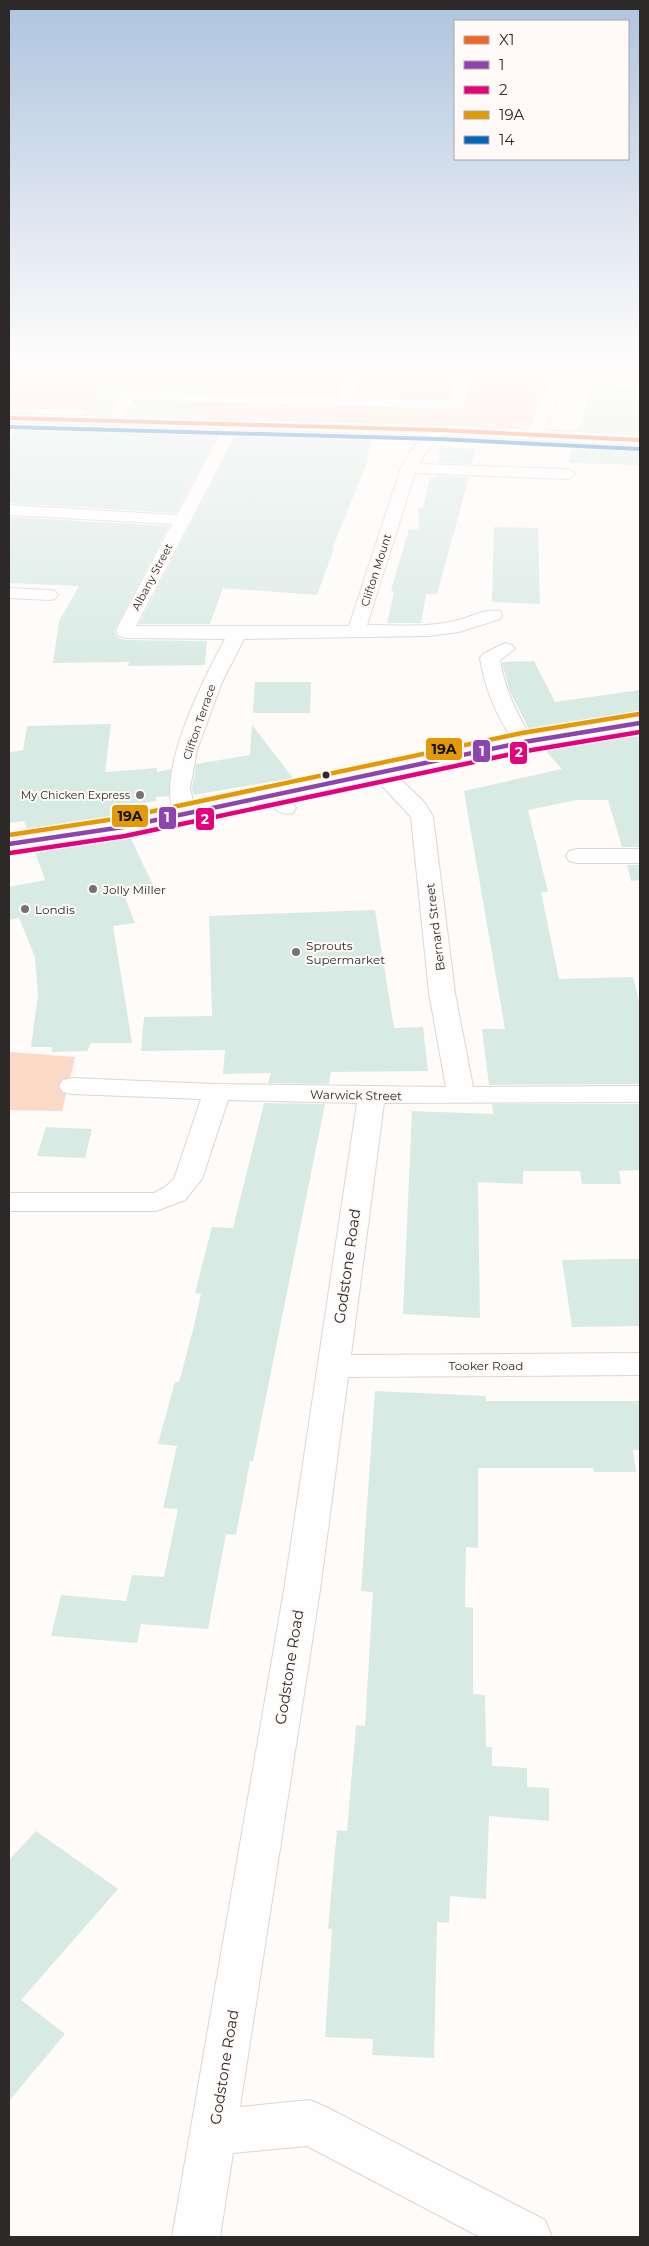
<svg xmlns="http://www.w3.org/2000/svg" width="649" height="2246" font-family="Montserrat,sans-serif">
<rect width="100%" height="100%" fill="#fefbf9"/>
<g fill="#fcd8c7">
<polygon points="9,362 556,362 531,424 519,429 240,420 77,409 9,409"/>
<polygon points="9,1052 75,1057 62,1111 9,1110"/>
</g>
<g fill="#d8eae4">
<polygon points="121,362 162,362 232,365 215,392 128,389 121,391 108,415 82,414"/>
<polygon points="592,385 640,388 640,433 578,430"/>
<polygon points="134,402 208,404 200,417 126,415"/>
<polygon points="74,426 192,429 189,434 217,435 176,513 9,503 9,438 16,428 71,430"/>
<polygon points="237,435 371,439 367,463 332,549 334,549 317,595 223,588 210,624 139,624"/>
<polygon points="574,444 640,447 640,465 568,463"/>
<polygon points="440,447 476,449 472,464 438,463"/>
<polygon points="436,476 469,477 437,594 426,594 421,623 387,623 394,592 391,591 409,529 419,530 418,508 423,508 430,478 435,478"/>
<polygon points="9,517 169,526 114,631 118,638 126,640 207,641 205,665 128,666 129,662 53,663 59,621 79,586 9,583"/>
<polygon points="494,527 538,528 540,604 492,602"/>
<polygon points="534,661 555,702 640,690 640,715 531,733 510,692 502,662"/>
<polygon points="255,682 311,682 310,713 253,713"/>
<polygon points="111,724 105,772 157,768 157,772 171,769 169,796 156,797 156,801 116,807 121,818 28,832 24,821 9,823 9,752 23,750 27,726"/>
<polygon points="252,725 293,778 193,795 192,788 196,764 250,755"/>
<polygon points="640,731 640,847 622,847 608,800 576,800 528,810 548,892 541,892 559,979 633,977 640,1006 640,1084 489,1085 482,1029 505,1029 464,791 562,769 542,747"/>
<polygon points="129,835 154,887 123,892 135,923 113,926 132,1043 91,1043 87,1051 52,1052 52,1047 31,1047 38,995 35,957 19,918 9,920 9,887 45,880 34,849"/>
<polygon points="627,865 640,865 640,880 631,881"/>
<polygon points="375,910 394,1028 423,1027 428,1071 331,1072 329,1084 268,1083 271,1073 223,1074 225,1050 141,1051 144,1017 212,1016 209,916"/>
<polygon points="264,1103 325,1104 253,1461 250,1461 236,1535 226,1534 208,1629 141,1624 137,1643 51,1636 61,1595 126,1601 132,1575 164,1577 178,1509 163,1508 177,1446 158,1444 175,1382 179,1382 194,1326 201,1294 195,1293 212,1227 233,1228"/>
<polygon points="492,1104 640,1104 640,1170 619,1171 621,1184 582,1184 580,1171 523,1171 523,1184 478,1182 480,1318 403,1314 412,1111 493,1114"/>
<polygon points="46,1127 92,1129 85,1158 37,1156"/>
<polygon points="618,1259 640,1259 640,1326 572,1327 562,1260"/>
<polygon points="375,1391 486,1396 486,1401 640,1401 640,1450 633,1450 636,1472 594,1472 593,1468 478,1468 478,1548 466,1547 465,1607 473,1608 473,1694 485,1695 486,1747 492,1747 492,1766 527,1768 527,1787 549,1788 549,1821 489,1816 486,1899 450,1896 449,1923 437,1922 434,2058 372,2055 373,2039 325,2037 332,1929 328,1929 337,1830 347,1831 356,1725 365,1726 373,1592 361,1591"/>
<polygon points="36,1831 118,1889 21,2000 65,2034 9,2101 9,1860"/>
</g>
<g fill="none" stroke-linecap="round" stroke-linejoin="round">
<g stroke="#d9d6d4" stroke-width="2">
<g id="minor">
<polygon points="289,362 406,366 413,370 411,373 358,372 352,398 451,400 456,366 447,362 469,362 465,405 458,409 133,400 119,423 114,424 107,420 123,392 128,391 338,398 344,372 284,369 282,366 284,363"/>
<polygon points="557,362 571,362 543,434 535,439 530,437 527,434"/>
<path d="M233 419 241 424 136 626H349L401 468 411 450 433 427H443L446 430 424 455 419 464 568 469 576 474 568 479 415 473 367 625C397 625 429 628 458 620 471 617 486 608 500 611L502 615 500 619 459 632 428 636 244 639 222 682 197 750 190 788 196 814 193 819 185 821 177 819C151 780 205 676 225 639L126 638 119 636 116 630 172 524 9 515V505L177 515 225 424Z"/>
<polygon points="9,588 49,590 55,591 58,595 55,599 49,600 9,598"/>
<path d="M505 643 512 645 515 649 500 660C505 691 518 716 534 742L531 746 524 748 517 746C498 719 485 691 480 658L483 654Z"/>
<polygon points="381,767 389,768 425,803 433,817 455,993 473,1087 640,1086 640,1102 384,1103 351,1355 640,1353 640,1375 348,1377 320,1590 240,2107 310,2100 326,2107 545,2220 552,2237 480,2237 307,2146 233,2153 220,2237 172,2237 284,1590 357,1103 228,1100 202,1179 185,1200 156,1211 9,1211 9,1193 154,1193 165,1187 174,1179 201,1099 72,1094 63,1092 59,1086 63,1080 72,1078 214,1084 446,1087 429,993 411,817 370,773 373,768"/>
<path d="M276 789C286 792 290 799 296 808L293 813C278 816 273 808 265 796L268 791Z"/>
<polygon points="577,849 640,849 640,863 577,863 569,861 566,856 569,851"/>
</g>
</g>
<g stroke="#d9d6d4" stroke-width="2">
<g id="major">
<polygon points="9,414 438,425 640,435 640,445 438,435 9,422"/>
<polygon points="640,717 640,729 524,748 123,834 9,851 9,837 123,820 524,736"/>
</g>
</g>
<use href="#minor" fill="#fffefe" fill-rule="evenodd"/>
<use href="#major" fill="#fffefe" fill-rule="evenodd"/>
<g stroke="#fffaf8" stroke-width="5.5">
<polyline id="bus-1" points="9,418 438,430 640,440"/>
</g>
<g stroke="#fffaf8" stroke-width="7">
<polyline id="bus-2" points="9,844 123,827 524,742 640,723"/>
</g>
<g stroke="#fffaf8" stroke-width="7">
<polyline id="bus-3" points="10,853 125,836 526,751 640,732"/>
</g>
<g stroke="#fffaf8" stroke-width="7">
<polyline id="bus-4" points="9,835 121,818 522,733 639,714"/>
</g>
<g stroke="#fffaf8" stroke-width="5.5">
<polyline id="bus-5" points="9,427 438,439 640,449"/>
</g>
<use href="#bus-1" stroke="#f26522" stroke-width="4"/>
<use href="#bus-2" stroke="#8e44ad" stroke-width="4.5"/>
<use href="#bus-3" stroke="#e5007d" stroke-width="4.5"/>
<use href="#bus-4" stroke="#e39a04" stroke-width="4.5"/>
<use href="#bus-5" stroke="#0065bd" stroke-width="4"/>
</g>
<linearGradient id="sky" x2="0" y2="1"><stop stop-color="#aec4de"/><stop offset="0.54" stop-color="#fffdfc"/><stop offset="1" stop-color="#fffdfc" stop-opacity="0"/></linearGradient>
<rect width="649" height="676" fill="url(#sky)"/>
<circle fill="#2c2928" stroke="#fffaf8" stroke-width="2" cx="326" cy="775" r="4.5"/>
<g fill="#767271" stroke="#fffaf8" stroke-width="2">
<circle cx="140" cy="795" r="5"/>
<circle cx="93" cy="889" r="5"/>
<circle cx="25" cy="909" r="5"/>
<circle cx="296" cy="952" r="5"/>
</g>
<g text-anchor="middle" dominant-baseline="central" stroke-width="4" stroke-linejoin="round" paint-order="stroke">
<g font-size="11" fill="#2c2928" stroke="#fffaf8">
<text transform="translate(376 570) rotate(-72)">Clifton Mount</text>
<text transform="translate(152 577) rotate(-62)">Albany Street</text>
<text transform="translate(199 722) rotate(-71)">Clifton Terrace</text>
</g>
<g font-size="11" fill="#2c2928" stroke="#fffaf8" text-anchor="end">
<text x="130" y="795">My Chicken Express</text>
</g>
<g font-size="12" fill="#2c2928" stroke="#fffaf8" text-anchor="start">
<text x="103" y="889">Jolly Miller</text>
<text x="35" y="909">Londis</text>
<text x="306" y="945">Sprouts<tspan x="306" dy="14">Supermarket</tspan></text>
</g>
<g font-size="12" fill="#2c2928" stroke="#fffaf8">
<text transform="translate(435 927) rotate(-97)">Bernard Street</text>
<text transform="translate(356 1095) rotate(1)">Warwick Street</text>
<text x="486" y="1365">Tooker Road</text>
</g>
<g font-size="15" fill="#2c2928" stroke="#fffaf8">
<text transform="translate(347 1266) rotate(-82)">Godstone Road</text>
<text transform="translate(289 1667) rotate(-81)">Godstone Road</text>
<text transform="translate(224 2067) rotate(-81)">Godstone Road</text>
</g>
</g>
<g stroke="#fffaf8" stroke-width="2">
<rect x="425" y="737" width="38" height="24" rx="5" fill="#e39a04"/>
<rect x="472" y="739" width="19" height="24" rx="5" fill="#8e44ad"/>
<rect x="509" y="741" width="19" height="24" rx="5" fill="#e5007d"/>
<rect x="111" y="804" width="38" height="24" rx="5" fill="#e39a04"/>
<rect x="158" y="806" width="19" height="24" rx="5" fill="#8e44ad"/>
<rect x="195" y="807" width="20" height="24" rx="5" fill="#e5007d"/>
</g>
<g font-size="14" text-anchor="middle" font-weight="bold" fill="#fff">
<text x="482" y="756">1</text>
<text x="519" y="757">2</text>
<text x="167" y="822">1</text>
<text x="205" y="824">2</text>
</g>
<g font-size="14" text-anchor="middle" font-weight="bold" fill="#111">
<text x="444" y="754">19A</text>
<text x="130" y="821">19A</text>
</g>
<rect width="649" height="2246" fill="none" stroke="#2c2928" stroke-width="20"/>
<rect x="454" y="20" width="175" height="140" fill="#fffaf8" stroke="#aba6a5"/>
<rect x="464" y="36" width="25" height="8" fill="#f26522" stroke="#aba6a5"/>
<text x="499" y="45" font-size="15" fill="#2c2928">X1</text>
<rect x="464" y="61" width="25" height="8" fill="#8e44ad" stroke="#aba6a5"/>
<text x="499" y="70" font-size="15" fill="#2c2928">1</text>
<rect x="464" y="86" width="25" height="8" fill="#e5007d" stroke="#aba6a5"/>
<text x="499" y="95" font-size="15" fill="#2c2928">2</text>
<rect x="464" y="111" width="25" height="8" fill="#e39a04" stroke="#aba6a5"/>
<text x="499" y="120" font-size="15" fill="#2c2928">19A</text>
<rect x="464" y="136" width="25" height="8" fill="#0065bd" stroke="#aba6a5"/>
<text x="499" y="145" font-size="15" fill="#2c2928">14</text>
</svg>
